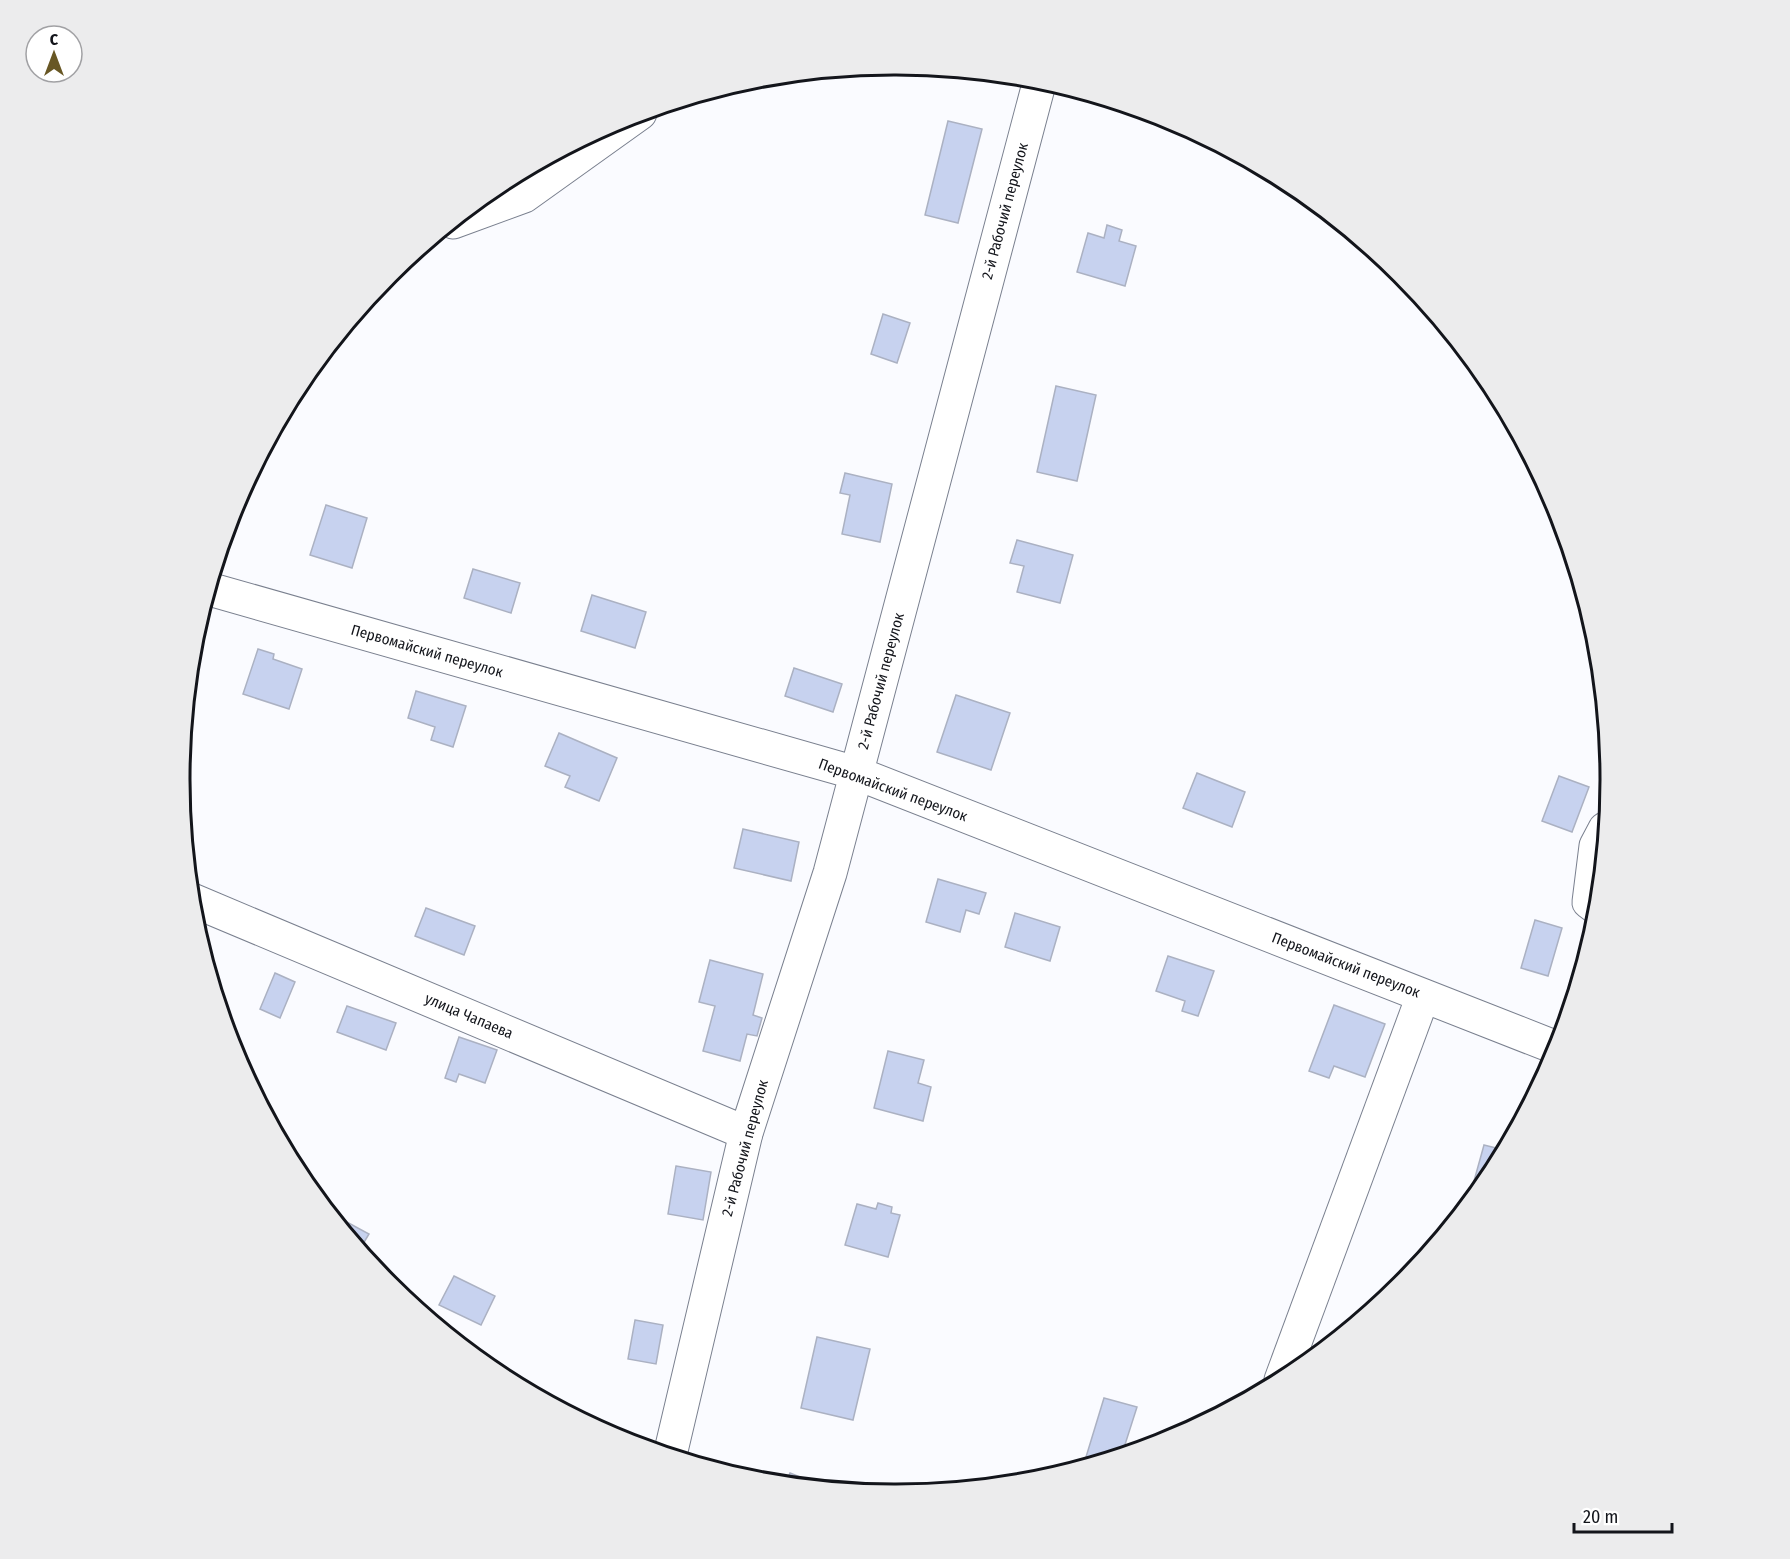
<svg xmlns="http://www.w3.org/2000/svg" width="1790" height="1559" font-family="'Fira Sans Condensed',sans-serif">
<rect width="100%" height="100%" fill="#fafbff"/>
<g fill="#c7d2ef" stroke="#abb1c2" stroke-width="1.5">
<polygon points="948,121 982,129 958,223 925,215"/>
<polygon points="1107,225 1122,230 1119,241 1136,246 1125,286 1077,272 1088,233 1104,238"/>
<polygon points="883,314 910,323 897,363 871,354"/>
<polygon points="1056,386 1096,395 1077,481 1037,472"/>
<polygon points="845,473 892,484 880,542 842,534 850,495 840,493"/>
<polygon points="326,505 367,518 352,568 310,555"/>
<polygon points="1017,540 1073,555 1060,603 1017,592 1024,566 1010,563"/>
<polygon points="473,569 520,583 511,613 464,598"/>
<polygon points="592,595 646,612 635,648 581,631"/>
<polygon points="258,649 274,654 273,659 302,669 289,709 243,694"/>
<polygon points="794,668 842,684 833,712 785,696"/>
<polygon points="416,691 466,706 453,747 431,740 435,727 408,718"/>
<polygon points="956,695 1010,713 991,770 937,752"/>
<polygon points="559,733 617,758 599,801 565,787 570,776 545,766"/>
<polygon points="1197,773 1245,792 1232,827 1183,808"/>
<polygon points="1559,776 1589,787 1572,832 1542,821"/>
<polygon points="743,829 799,842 791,881 734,868"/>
<polygon points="938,879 986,893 979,914 966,910 960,932 926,922"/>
<polygon points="426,908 475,926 464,955 415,936"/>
<polygon points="1015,913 1060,927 1050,961 1005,947"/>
<polygon points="1535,920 1562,928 1548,976 1521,968"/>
<polygon points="1168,956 1214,971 1198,1016 1182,1011 1185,1001 1156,991"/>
<polygon points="710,960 763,974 753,1015 762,1018 757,1036 747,1034 740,1061 703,1051 715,1006 699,1002"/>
<polygon points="275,973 295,982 280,1018 260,1009"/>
<polygon points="1334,1005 1385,1024 1365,1077 1334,1066 1329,1078 1309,1071"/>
<polygon points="347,1006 396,1023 386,1050 337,1032"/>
<polygon points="459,1037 497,1050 485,1083 459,1074 456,1082 445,1078"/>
<polygon points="888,1051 924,1060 918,1083 931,1087 923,1121 874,1108"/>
<polygon points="1484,1145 1504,1150 1489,1177 1471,1199 1469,1199"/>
<polygon points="676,1166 711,1172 703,1220 668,1214"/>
<polygon points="878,1203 892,1207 891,1213 900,1215 888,1257 845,1245 857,1204 876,1209"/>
<polygon points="332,1214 369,1234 360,1249 332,1215"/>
<polygon points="454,1276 495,1296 481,1325 439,1305"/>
<polygon points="635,1320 663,1325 656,1364 628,1359"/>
<polygon points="817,1337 870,1349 853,1420 801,1408"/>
<polygon points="1104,1398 1137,1407 1122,1454 1100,1461 1086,1457"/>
<polygon points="790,1473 827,1488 785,1484"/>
</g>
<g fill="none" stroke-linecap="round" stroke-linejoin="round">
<g stroke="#7a808f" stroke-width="35">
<g id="minor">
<polyline points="453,222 524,196 640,113"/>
<polyline points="209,589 856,773 1557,1048"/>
<polyline points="192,900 746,1133"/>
<polyline points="1597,908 1589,902 1596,846 1605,829"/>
<polyline points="1281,1380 1423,996"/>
<polyline points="670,1455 746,1133 830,873 1040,80"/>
</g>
</g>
<use href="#minor" stroke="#fff" stroke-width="33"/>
</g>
<g text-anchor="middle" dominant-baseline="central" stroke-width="4.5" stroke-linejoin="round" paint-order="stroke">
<g font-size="15" fill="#13151b" stroke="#fff">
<text transform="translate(1005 211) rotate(-75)">2-й Рабочий переулок</text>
<text transform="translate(427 651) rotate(16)">Первомайский переулок</text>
<text transform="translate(881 681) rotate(-75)">2-й Рабочий переулок</text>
<text transform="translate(893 790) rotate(20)">Первомайский переулок</text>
<text transform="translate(1346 965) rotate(21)">Первомайский переулок</text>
<text transform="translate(469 1016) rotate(23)">улица Чапаева</text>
<text transform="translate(745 1148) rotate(-75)">2-й Рабочий переулок</text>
</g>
</g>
<path d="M0 0H1790V1559H0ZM894 75H896A704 704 0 0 1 1600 779V780A704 704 0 0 1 896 1484H894A704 704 0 0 1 190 780V779A704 704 0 0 1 894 75Z" fill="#ececed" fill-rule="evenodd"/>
<path fill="none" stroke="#13151b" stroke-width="3" d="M894 75H896A704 704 0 0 1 1600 779V780A704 704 0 0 1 896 1484H894A704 704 0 0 1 190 780V779A704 704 0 0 1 894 75Z"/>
<g transform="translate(54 54)"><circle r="28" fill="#ffffff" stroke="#a1a1a4" stroke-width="1.5"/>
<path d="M0-4.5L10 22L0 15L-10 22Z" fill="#685724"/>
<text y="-9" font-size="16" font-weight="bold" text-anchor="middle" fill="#13151b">С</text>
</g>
<path d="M1574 1523v9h98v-9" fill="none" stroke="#13151b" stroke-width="3"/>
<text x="1583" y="1523" font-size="18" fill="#13151b" stroke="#ffffff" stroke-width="4.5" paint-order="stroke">20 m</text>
</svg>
